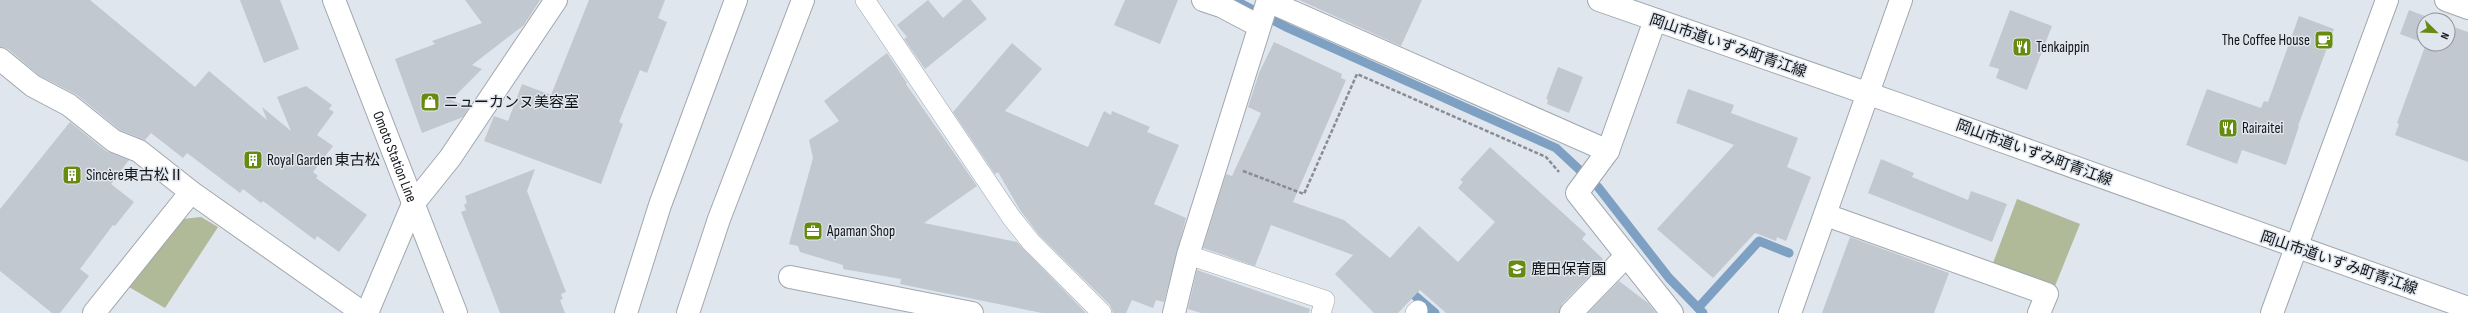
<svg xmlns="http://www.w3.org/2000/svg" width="2468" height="313" font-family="'Sofia Sans Condensed','Noto Sans JP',sans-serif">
<rect width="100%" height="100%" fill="#e0e6ee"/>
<g fill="#b0b998">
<polygon points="2017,199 2080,224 2055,286 1993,263"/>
<polygon points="201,217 218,227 165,308 129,287 183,219"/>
</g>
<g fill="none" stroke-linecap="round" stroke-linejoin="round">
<g stroke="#7da0c3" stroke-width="9">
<polyline points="1234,0 1288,28 1556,148 1598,187 1669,278 1703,313"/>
<polyline points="1406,288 1435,313"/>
<polyline points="1698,308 1759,241 1789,253"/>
</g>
</g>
<g fill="#c2c8cf">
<polygon points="0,0 90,0 195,87 209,71 267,120 262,107 291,131 277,97 306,86 332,105 329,109 334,112 317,135 333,146 313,172 318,176 316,178 367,215 339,252 317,236 315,240 263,201 261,203 243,189 240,193 187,153 183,158 151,133 145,140 120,130 77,95 40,76 8,49 0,47"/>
<polygon points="240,0 280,0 299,49 264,63"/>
<polygon points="465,0 540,0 524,25 472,65 482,69 451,100 469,107 463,117 422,133 395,59 435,44 432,41 482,23"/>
<polygon points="589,0 665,0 658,18 667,22 647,73 640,70 619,122 623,124 601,184 484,141 494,116 508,121 522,84 551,95"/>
<polygon points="928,0 943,18 963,0 971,0 987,19 925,69 904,39 907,37 897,25"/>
<polygon points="1125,0 1178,0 1160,44 1114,25"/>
<polygon points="1299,0 1422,0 1401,46"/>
<polygon points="2010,10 2052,26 2027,90 1996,78 1999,69 1989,66"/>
<polygon points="2409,10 2435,20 2424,20 2424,43 2400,34"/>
<polygon points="2299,16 2334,29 2298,126 2299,126 2286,165 2242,150 2237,164 2186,145 2207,89 2261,108 2264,101 2268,102"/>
<polygon points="2448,25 2468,32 2468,162 2395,135 2399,124 2397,123 2426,44 2448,44"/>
<polygon points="1274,42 1342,74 1341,78 1346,80 1293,202 1344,220 1390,258 1419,226 1458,262 1495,222 1458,188 1463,182 1460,180 1490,147 1586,234 1582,239 1603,259 1597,265 1599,266 1562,304 1559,313 1446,313 1420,290 1398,313 1374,313 1335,274 1353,255 1271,225 1255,266 1203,248 1226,174 1232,176 1261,113 1248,107 1259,73"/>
<polygon points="1012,43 1042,69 1005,111 1088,147 1104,111 1111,115 1112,111 1150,127 1147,132 1179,145 1154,204 1186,218 1164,302 1156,300 1153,308 1132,300 1126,313 1113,313 1110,305 1039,235 1020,210 998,172 995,174 953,112"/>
<polygon points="887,53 907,83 906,84 977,186 924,223 1017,242 1086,313 1042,313 900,284 901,279 843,269 843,265 800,252 798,246 789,244 813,158 809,140 839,121 824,101"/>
<polygon points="1558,67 1583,77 1569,113 1547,104 1548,99 1546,99"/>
<polygon points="1688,89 1734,105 1731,113 1798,138 1787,167 1811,177 1786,241 1777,237 1776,241 1755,233 1713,278 1657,229 1734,145 1676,123"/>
<polygon points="70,122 106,151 129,160 111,184 134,202 115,226 113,225 80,269 89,276 60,313 52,313 0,271 0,209"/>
<polygon points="1881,159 1914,173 1912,177 1968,200 1971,191 2007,204 1992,242 1868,193"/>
<polygon points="535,169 527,191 566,292 561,294 563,299 560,300 565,313 500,313 461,212 466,210 464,205 467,203 465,196"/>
<polygon points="1850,237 1949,273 1934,313 1822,313"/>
<polygon points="1197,270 1310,309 1309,313 1201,313 1188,309"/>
<polygon points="1619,281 1648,303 1656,313 1588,313"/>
</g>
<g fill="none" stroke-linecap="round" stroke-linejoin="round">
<g stroke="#a1a7ae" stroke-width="20">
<g id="lane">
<polyline points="865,0 1011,217 1031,242 1102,313"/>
<polyline points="1188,255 1325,300 1321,313"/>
<polyline points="1415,313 1418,310"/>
</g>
</g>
<g stroke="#a1a7ae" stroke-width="24">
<g id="street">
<polyline points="1203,0 1221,6 1259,26"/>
<polyline points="2446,0 2468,8"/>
<polyline points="1268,1 1608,151 1577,193 1672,313"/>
<polyline points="0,59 33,86 69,105 114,141 139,151 191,192 363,313"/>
<polyline points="1608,151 1655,20"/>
<polyline points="1826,215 2047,294 2039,313"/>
<polyline points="790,277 972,313"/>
<polyline points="94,313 191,192"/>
<polyline points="367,313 413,204 450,158 556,0"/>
<polyline points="1174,313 1188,255 1268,0"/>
<polyline points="1571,313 1626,256"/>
<polyline points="1790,313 1901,0"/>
<polyline points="2272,313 2387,0"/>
</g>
</g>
<g stroke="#a1a7ae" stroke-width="24">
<g id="secondary">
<path id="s1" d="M334 0 456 313"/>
<polyline points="1599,0 1915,110 2468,308"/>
<polyline points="626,313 660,205 736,0"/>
<polyline points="688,313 719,219 803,0"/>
</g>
</g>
<polyline stroke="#898d93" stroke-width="2.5" stroke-dasharray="4 2" stroke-linecap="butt" points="1243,171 1304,194 1357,74 1546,157 1559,172"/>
<use href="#lane" stroke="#fff" stroke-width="19"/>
<use href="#street" stroke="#fff" stroke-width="22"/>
<use href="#secondary" stroke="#fff" stroke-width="22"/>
</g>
<defs>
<g id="cafe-square" transform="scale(1)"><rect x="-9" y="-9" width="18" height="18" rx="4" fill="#678a10" stroke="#e0e6ee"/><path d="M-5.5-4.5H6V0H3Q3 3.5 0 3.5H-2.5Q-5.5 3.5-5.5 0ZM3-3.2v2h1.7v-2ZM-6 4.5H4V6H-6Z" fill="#fff"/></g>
<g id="restaurant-square" transform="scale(1)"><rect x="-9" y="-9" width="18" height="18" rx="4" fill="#678a10" stroke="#e0e6ee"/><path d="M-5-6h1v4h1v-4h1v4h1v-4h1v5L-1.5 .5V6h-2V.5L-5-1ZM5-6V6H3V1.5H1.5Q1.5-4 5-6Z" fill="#fff"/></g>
<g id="shop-square" transform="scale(1)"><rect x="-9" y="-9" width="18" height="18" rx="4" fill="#678a10" stroke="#e0e6ee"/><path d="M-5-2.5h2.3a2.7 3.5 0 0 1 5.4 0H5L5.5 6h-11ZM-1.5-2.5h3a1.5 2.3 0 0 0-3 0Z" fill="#fff"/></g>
<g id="building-square" transform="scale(1)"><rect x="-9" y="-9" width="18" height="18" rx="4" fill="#678a10" stroke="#e0e6ee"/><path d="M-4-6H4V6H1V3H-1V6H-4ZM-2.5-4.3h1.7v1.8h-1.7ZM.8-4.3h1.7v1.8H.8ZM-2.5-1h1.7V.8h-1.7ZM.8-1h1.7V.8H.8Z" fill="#fff"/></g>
<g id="office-square" transform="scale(1)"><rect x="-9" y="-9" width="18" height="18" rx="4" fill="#678a10" stroke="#e0e6ee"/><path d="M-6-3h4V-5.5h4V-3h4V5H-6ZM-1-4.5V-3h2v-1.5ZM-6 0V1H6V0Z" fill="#fff"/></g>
<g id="school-square" transform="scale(1)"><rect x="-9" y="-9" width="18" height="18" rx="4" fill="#678a10" stroke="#e0e6ee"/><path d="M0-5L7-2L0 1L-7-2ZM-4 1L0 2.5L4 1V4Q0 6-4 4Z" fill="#fff"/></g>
</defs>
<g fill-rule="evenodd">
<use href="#cafe-square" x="2324" y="40"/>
<use href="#restaurant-square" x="2022" y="47"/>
<use href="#shop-square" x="430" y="102"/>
<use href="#restaurant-square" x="2228" y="128"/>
<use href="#building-square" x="253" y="160"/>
<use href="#building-square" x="72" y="175"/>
<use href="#office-square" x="813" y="231"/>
<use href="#school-square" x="1517" y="269"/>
</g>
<g text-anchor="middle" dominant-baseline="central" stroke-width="3" stroke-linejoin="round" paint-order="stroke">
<g font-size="15" fill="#121417" stroke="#e0e6ee" text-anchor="start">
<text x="2310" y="40" text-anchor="end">The Coffee House</text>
<text x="2036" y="47">Tenkaippin</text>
<text x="444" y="102">ニューカンヌ美容室</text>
<text x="2242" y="128">Rairaitei</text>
<text x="267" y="160">Royal Garden 東古松</text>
<text x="86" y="175">Sincère東古松Ⅱ</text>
<text x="827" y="231">Apaman Shop</text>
<text x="1531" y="269">鹿田保育園</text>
</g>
<g font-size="15" fill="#121417" stroke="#e0e6ee">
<text transform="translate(1728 46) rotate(19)">岡山市道いずみ町青江線</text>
<text transform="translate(2034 153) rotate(20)">岡山市道いずみ町青江線</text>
<text stroke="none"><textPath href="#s1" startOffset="168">Omoto Station Line</textPath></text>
<text transform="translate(2339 263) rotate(19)">岡山市道いずみ町青江線</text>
</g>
</g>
<g transform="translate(2436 32) rotate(113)"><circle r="19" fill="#e0e6ee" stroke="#8e9298"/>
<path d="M0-3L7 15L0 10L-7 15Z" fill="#678a10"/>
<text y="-6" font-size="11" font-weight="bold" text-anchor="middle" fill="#121417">N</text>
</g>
</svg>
